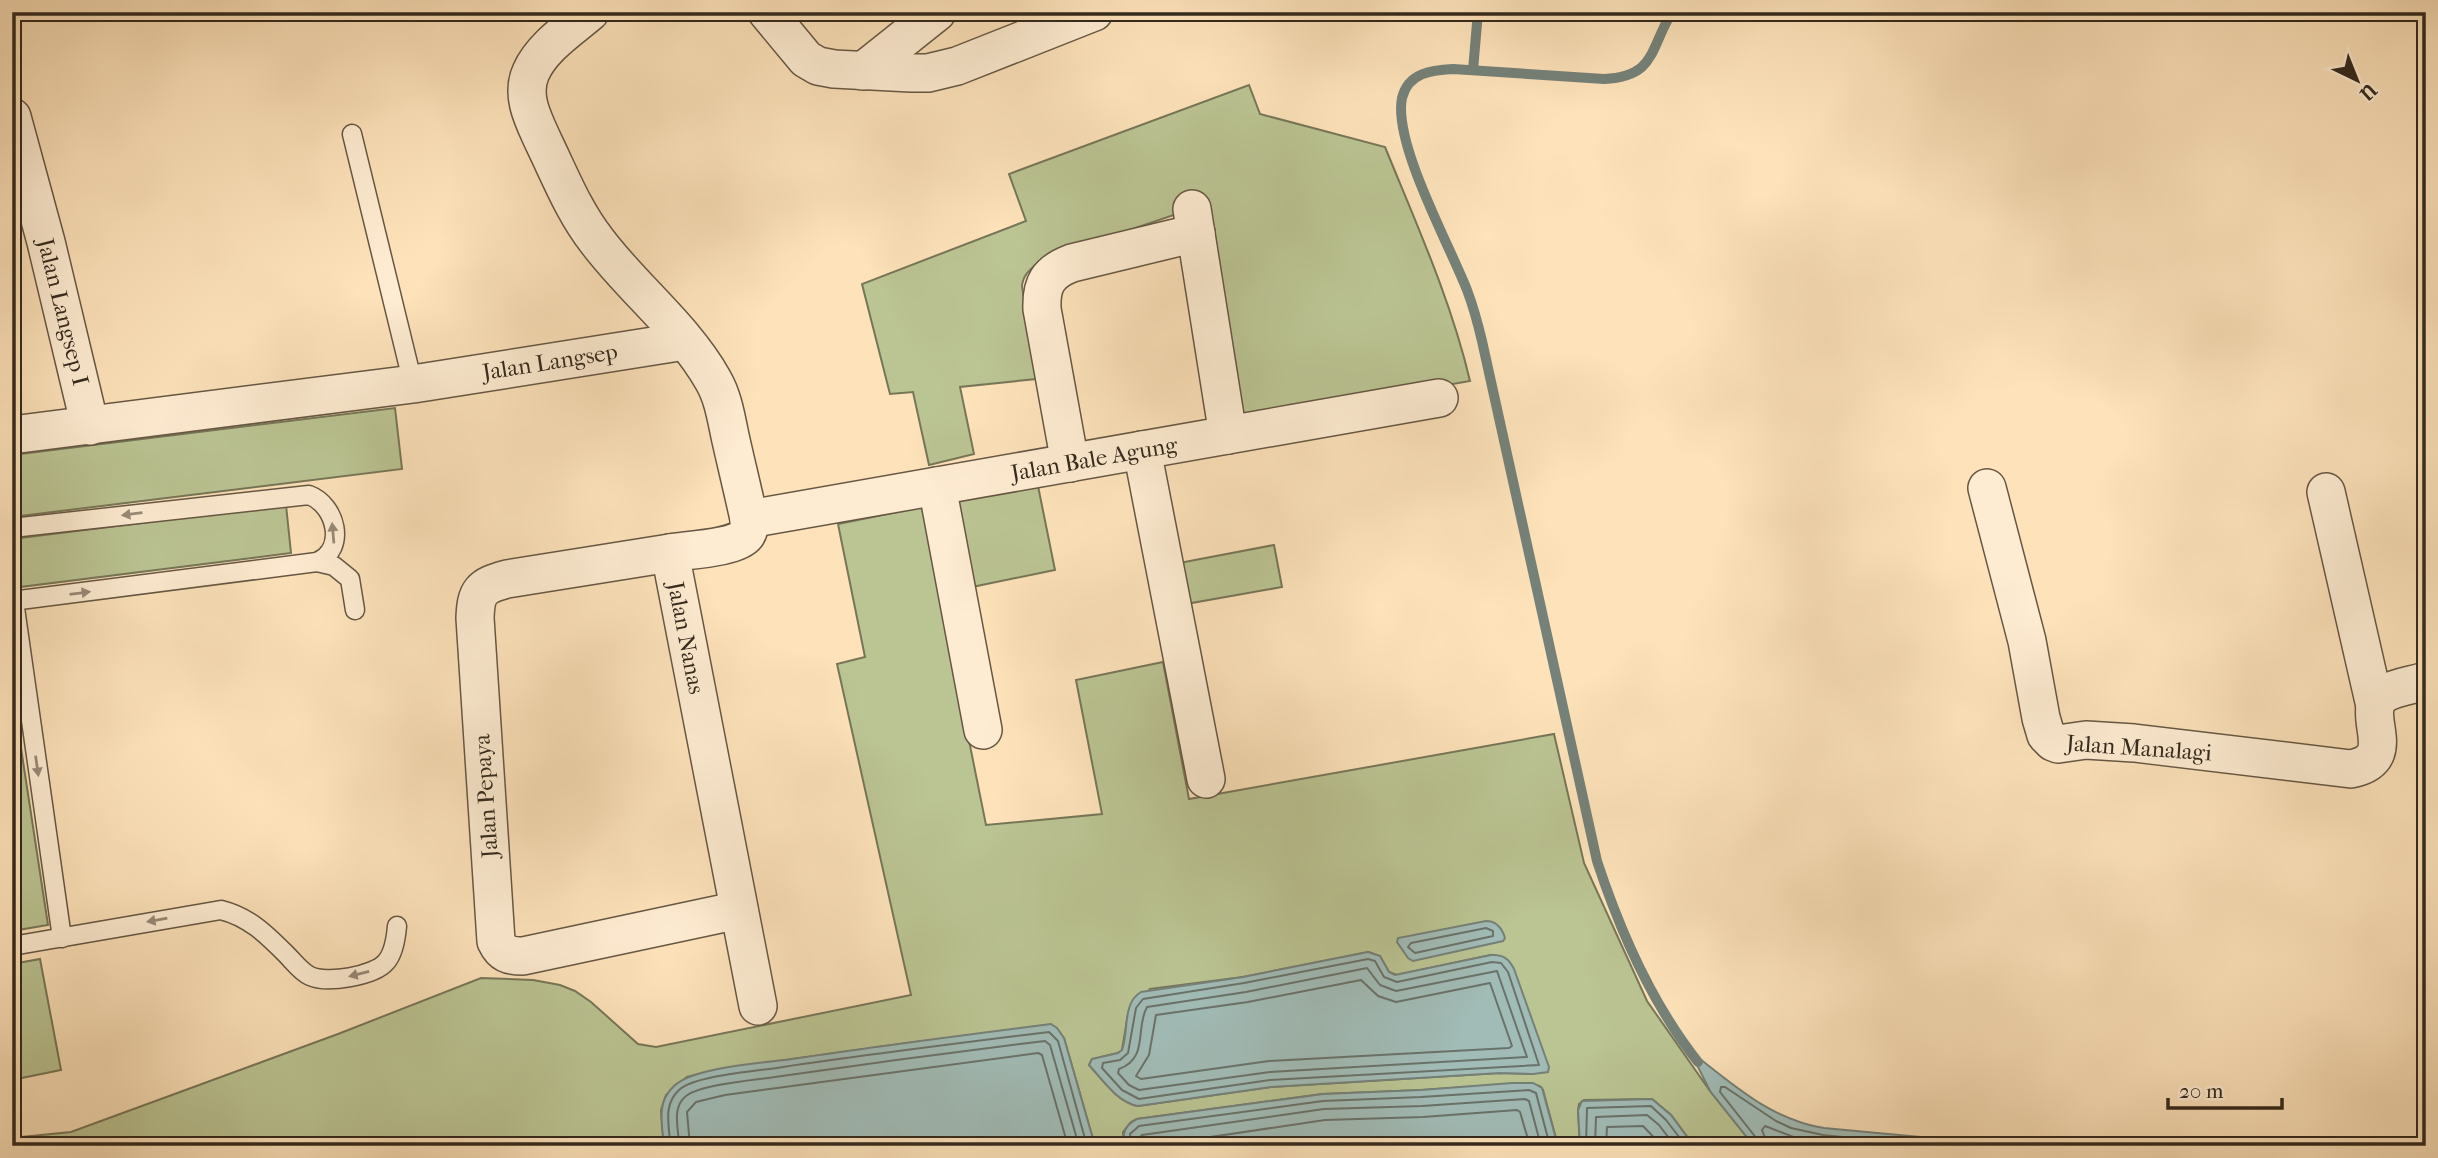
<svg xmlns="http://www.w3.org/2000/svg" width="2438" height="1158" font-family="'IM FELL French Canon',serif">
<rect width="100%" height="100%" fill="#fde2ba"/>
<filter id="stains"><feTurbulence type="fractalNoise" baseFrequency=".00286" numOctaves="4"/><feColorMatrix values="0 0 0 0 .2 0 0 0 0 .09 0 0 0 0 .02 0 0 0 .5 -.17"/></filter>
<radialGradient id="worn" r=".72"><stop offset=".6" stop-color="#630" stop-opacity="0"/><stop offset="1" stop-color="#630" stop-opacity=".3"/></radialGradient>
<g fill="#bbc493" stroke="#777658" stroke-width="2" fill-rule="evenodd">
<path d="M1249 85 1260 114 1385 147C1416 223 1451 300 1470 381L1243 421 1206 204 1041 260C1032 268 1023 274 1022 286L1036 379 960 387 974 454 929 465 913 392 890 394 862 284 1026 221 1009 174Z"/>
<polygon points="395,408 402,469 12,517 12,455"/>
<polygon points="1038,486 1055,570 972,587 955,502"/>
<polygon points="286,505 291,553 12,588 12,539"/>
<path d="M922 507 986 825 1102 814 1076 680 1163 662 1189 799 1554 734 1584 863 1647 1001 1710 1091 1754 1146H1694L1671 1115 1652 1099 1584 1100 1579 1104 1578 1110 1580 1146H1558L1543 1090 1540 1086 1529 1083 1421 1090 1323 1094 1137 1119 1131 1122 1123 1132 1124 1146H1095L1064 1038 922 1041 720 1069 687 1077 666 1095 661 1110 664 1146H12V1138L71 1132 338 1034 481 978 533 980 560 985 575 991 591 1002 638 1044 656 1047 911 995 837 664 865 657 838 524ZM1368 952 1380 956 1389 972 1397 975 1491 955 1533 1074 1500 1073 1271 1087 1138 1106C1117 1102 1103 1080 1089 1065L1092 1059 1118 1053 1122 1050 1128 1014 1150 989 1243 977Z"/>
<polygon points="1274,545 1282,587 1186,604 1179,563"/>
<polygon points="12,689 48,925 12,931"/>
<polygon points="40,959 61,1070 12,1080 12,964"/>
</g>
<g fill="#a1bcb7" stroke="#758179" stroke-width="2">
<path d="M1486 921C1496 921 1502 928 1505 938L1503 941 1413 961 1408 958 1397 942 1398 938Z"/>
<path d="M1368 952 1380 956 1389 972 1395 975 1491 955C1503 954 1509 959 1514 969L1549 1067 1548 1072 1533 1074 1500 1073 1271 1087 1138 1106C1117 1102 1103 1080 1089 1065L1092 1059 1118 1053 1122 1050C1129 1031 1122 1003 1141 992L1243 977Z"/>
<path d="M1051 1024 1057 1028 1064 1038 1095 1146H664C662 1124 656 1102 674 1086 693 1067 763 1063 792 1059 878 1046 964 1035 1051 1024Z"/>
<path d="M1690 1051C1731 1083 1771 1120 1824 1128L2017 1146H1754L1710 1091Z"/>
<path d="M1512 1083H1533L1542 1088 1558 1146H1124C1122 1133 1125 1125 1137 1119L1323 1094 1421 1090Z"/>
<polygon points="1652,1099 1671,1115 1694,1146 1580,1146 1578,1110 1582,1101"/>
</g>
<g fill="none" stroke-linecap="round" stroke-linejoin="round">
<g stroke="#6a726a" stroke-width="2">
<polygon points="1486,928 1493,931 1493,936 1415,953 1408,947 1411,943"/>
<polygon points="1368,959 1375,961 1384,977 1397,982 1492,962 1501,963 1508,972 1539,1065 1270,1080 1139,1099 1122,1090 1102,1068 1103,1063 1120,1060 1128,1053 1136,1008 1143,999 1244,983"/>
<path d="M1367 968 1380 985 1396 991 1497 971 1527 1057 1270 1072 1139 1090 1129 1085 1118 1073 1119 1069C1149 1058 1135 1028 1147 1007L1246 992Z"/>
<polygon points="1361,980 1378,996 1396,1002 1490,983 1512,1046 1509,1048 1269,1061 1141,1079 1136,1076 1149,1055 1156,1015 1248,1002"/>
<path d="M670 1146C670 1126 662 1106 679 1090 696 1075 759 1071 783 1067 871 1054 960 1043 1049 1032L1058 1041 1087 1146"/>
<path d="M679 1146C679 1129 671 1108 686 1096 701 1084 755 1080 775 1077 865 1064 955 1052 1045 1041L1050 1045 1079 1146"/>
<polyline points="690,1146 687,1112 696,1102 725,1095 1038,1053 1042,1055 1068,1146"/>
<polyline points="1131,1146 1130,1134 1139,1126 1323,1101 1421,1097 1529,1090 1536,1093 1550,1146"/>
<polyline points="1139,1146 1139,1138 1142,1135 1324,1109 1422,1106 1525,1099 1529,1101 1541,1146"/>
<polyline points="1150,1146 1325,1120 1423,1117 1517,1110 1520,1112 1530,1146"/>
<polyline points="1586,1146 1587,1108 1651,1106 1666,1120 1686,1146"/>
<polyline points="1595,1146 1596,1117 1647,1115 1659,1125 1675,1146"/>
<polyline points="1606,1146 1607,1127 1643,1126 1662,1146"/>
<polyline points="1759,1146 1757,1139 1720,1092 1721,1087 1725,1087 1776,1121 1791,1128 1823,1135 1931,1146"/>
<polyline points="1768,1146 1762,1130 1765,1126 1804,1141 1842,1146"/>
</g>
<g stroke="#758179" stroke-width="10">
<path d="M1672 12C1649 50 1656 76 1604 79L1453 69C1431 70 1408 73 1402 98 1393 143 1449 244 1467 290 1473 306 1478 324 1482 341L1597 861C1620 931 1652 1004 1698 1062"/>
<polyline points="1473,70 1478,12"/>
</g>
<g stroke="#665744" stroke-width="21">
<g id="lane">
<polyline points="352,134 413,384"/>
<path d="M12 528 309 495C336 505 347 549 317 562L12 601"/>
<polyline points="317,562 334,566 350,579 355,610"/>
<polyline points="14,601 62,938"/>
<path d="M12 946 221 910C249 917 266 934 286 954 293 961 301 972 310 976 327 984 374 976 386 962 394 953 396 938 397 926"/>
</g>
</g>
<g stroke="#665744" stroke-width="40">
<g id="street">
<path d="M590 12C570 29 542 47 531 72 520 96 534 121 544 143 560 176 574 212 597 241 633 289 683 327 713 380 723 397 726 417 730 436 736 463 743 491 749 519 749 525 750 530 746 535 736 548 687 550 670 553L758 1006"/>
<polyline points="767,12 806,59 818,66 834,69 911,73 928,73 957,66 1094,12"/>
<polyline points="863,71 937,12"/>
<polyline points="12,117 46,242 90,426"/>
<polyline points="1192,209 1228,435"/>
<polyline points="12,435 413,384 685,341"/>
<polyline points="1142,450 1206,779"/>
<path d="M1070 463 1042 309C1041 284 1048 272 1072 263L1196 233"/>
<polyline points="937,486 983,730"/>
<path d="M1987 488 2027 641 2041 718 2046 735 2053 742 2058 744 2086 740 2134 743 2351 769C2404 758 2356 712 2384 694 2395 687 2413 685 2426 681"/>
<polyline points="2326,492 2375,706"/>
<polyline points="749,519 1439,398"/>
<path d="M670 553 507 579C481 586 476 591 475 618L496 941C502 954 509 956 523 956L739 910"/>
</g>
</g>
<use href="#lane" stroke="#feecd2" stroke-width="18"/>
<use href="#street" stroke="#feecd2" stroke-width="37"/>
</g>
<defs><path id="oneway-solid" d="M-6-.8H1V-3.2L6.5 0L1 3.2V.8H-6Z" transform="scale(1.75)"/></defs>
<g fill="#988a78">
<use href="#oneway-solid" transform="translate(132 514) rotate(173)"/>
<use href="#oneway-solid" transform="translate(333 533) rotate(-95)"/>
<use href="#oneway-solid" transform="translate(80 593) rotate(-7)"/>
<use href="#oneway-solid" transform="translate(37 766) rotate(82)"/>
<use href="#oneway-solid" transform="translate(157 920) rotate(170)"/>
<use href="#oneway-solid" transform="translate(359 974) rotate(166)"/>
</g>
<g text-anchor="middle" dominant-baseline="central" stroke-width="5" stroke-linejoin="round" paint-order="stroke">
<g font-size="23" fill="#33291d" stroke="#feecd2">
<text transform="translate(63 312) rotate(76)">Jalan Langsep I</text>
<text transform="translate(550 362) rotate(-9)">Jalan Langsep</text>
<text transform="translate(1094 459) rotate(-10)">Jalan Bale Agung</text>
<text transform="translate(686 638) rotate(79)">Jalan Nanas</text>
<text transform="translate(2139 748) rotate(4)">Jalan Manalagi</text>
<text transform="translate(486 796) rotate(-94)">Jalan Pepaya</text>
</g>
</g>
<rect width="2438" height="1158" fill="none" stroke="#fde2ba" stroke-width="42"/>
<rect x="14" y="14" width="2410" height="1130" fill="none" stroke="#33291d" stroke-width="3.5"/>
<rect x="21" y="21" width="2396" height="1116" fill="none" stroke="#33291d" stroke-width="2"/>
<g transform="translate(2357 80) rotate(137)" stroke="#feecd2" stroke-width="5" paint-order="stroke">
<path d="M0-5L12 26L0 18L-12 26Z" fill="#33291d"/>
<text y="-10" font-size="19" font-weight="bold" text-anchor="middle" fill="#33291d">U</text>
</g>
<path d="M2168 1098v10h114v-10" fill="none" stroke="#33291d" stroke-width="3.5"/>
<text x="2179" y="1098" font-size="21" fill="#33291d" stroke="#feecd2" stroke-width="5" paint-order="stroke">20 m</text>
<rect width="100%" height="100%" filter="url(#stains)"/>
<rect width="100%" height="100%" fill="url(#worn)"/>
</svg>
